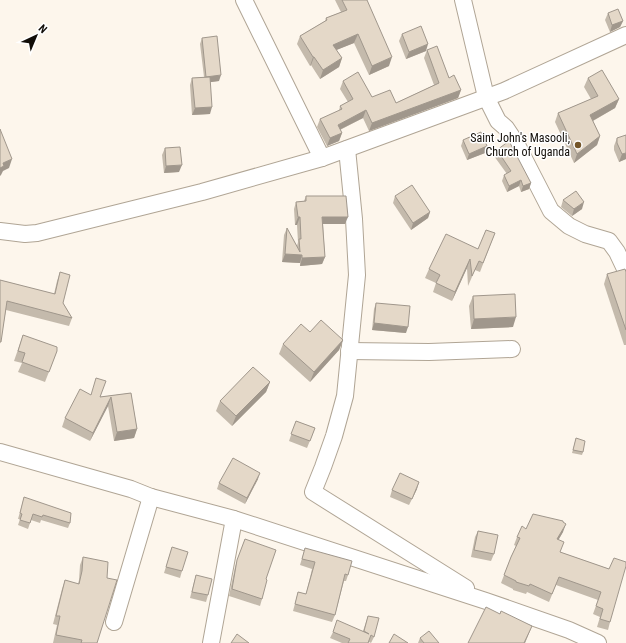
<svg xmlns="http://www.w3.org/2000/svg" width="626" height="643" font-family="'Roboto Condensed',sans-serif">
<rect width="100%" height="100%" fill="#fdf6ec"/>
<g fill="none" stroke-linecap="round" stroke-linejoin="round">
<g stroke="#b0a595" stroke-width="18">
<g id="street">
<polyline points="244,0 322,158"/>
<polyline points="463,0 486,97 498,121 506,128 516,143 551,211 569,226 585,234 609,241 617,252 626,271"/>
<polyline points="347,149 354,219 357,275 345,396 334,436 323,467 313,492 466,588"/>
<polyline points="0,231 25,234 37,233 202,192 322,158 504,91 626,35"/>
<polyline points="349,351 429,352 512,349"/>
<polyline points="0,452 131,489 151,497 234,519 486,601 569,630 598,643"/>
<polyline points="114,622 151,497"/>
<polyline points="211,643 234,519"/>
</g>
</g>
<use href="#street" stroke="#fff" stroke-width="16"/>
</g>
<g fill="#c4baac">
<polygon points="335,0 367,0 389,66 369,75 354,43 336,50 342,58 339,67 320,79 311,65 310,66 297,44 300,36 325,21 326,18 341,12"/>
<polygon points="608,13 623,21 620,27 610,32 605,20"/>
<polygon points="402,34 426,51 406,59 399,41"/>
<polygon points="202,38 219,81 210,82 210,114 192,115 190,85 192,78 204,77 200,44"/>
<polygon points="427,50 449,78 461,90 458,98 369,131 363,118 340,130 342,133 339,141 327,146 317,127 320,119 339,111 340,106 348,102 340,89 343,81 372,97 396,103 434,85 424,58"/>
<polygon points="588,78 619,99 615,108 593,121 600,136 597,145 574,163 555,122 558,113 591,99 584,87"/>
<polygon points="617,138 626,159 619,162 614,150 614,146"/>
<polygon points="463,140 487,146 485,153 467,160 461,146"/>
<polygon points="165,148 179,172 164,173 162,155"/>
<polygon points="497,150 531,183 529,189 521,192 519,186 507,192 502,181 504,175 507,174 494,156"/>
<polygon points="306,196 345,224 323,224 325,257 322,264 300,266 300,263 282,262 284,235 287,228 297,246 298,242 297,225 295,225 294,209 296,202 304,201"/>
<polygon points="395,196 430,212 428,218 411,230 393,203"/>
<polygon points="563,200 582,209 572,216 561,207"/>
<polygon points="495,233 480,272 475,270 468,286 467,268 452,301 433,292 436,283 425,278 429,269 478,249"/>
<polygon points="60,272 63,303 72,318 69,326 6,310 0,344 0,280 54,294 57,281"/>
<polygon points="626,272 626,345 624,345 604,284 607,274"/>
<polygon points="473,296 513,327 471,329 469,306"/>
<polygon points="376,303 406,333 372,330 374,309"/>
<polygon points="310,332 343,340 339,350 310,382 279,354 283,344"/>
<polygon points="23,335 57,351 45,382 18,372 22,363 14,361"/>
<polygon points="270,382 266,392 232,426 216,411 220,401"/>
<polygon points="131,393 137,429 134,438 114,441 108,406 90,441 62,427 65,418 90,395 100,397"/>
<polygon points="296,421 315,428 307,448 289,441"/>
<polygon points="576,438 583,452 582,455 572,453"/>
<polygon points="258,479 245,504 217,489 219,483"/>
<polygon points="417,489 409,505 390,497 392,490"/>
<polygon points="24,497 70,523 68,528 41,520 40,523 31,520 28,529 18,525 20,519 18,519"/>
<polygon points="563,522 563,532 559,539 560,552 609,569 610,622 608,630 597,627 600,617 593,614 598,600 556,585 549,602 527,592 526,594 513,590 513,589 501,583 511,557 516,546 514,545 517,537"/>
<polygon points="478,531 494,554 491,561 471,557 475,537"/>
<polygon points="245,539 266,579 262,599 260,606 229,596 235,567"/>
<polygon points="172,547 182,571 180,578 164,573"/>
<polygon points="305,548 348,575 346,581 344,581 335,615 332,622 293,611 298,592 306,594 312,569 300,565"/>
<polygon points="83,557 97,643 53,643 57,625 53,624 62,589 65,580 78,584 79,580 80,565"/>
<polygon points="196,575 208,595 206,602 190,598 194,582"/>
<polygon points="368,616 374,637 371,643 369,642 368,643 342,643 330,638 333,632 363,631"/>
<polygon points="420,638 439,643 418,643"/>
</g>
<g fill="#a0978c">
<polygon points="623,21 620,27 610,32 612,25"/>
<polygon points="358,34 354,43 329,53 333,45"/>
<polygon points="428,44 426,51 406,59 409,52"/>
<polygon points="313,57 314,57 311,65 310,66"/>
<polygon points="392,57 389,66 369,75 372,66"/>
<polygon points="342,58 339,67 320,79 323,70"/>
<polygon points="221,75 219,81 204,83 206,77"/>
<polygon points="461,90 458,98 369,131 372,123"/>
<polygon points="619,99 615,108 587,124 590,115"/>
<polygon points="212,107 210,114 192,115 195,108"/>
<polygon points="366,110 363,118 335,132 338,125"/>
<polygon points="342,133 339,141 327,146 330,138"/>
<polygon points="600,136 597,145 574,163 577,154"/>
<polygon points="487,146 485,153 467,160 469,154"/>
<polygon points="626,153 626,159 619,162 622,154"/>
<polygon points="12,159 9,168 3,171 1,175 0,176 0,168 3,163"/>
<polygon points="182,165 179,172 164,173 166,166"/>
<polygon points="521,180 519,186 507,192 509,186"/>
<polygon points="531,183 529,189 521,192 523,186"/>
<polygon points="584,202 582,209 572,216 574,209"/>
<polygon points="430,212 428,218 411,230 413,223"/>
<polygon points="298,217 300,217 297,225 295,225"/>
<polygon points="322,217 348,217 345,224 320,224"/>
<polygon points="285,254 302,255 300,263 282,262"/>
<polygon points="325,257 322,264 300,266 302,258"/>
<polygon points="470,259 467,268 452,301 455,292"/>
<polygon points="516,317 513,327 471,329 474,319"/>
<polygon points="374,323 408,327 406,333 372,330"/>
<polygon points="343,340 339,350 310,382 314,372"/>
<polygon points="270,382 266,392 232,426 236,416"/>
<polygon points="111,397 108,406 90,441 93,433"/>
<polygon points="137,429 134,438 114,441 117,432"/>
<polygon points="260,473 258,479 245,504 247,498"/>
<polygon points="419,482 417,489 409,505 412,499"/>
<polygon points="566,524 563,532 554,547 557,539"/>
<polygon points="532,626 525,643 524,643"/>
</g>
<g fill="#e4d8c8" stroke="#a0978c">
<polygon points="342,0 367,0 392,57 372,66 358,34 333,45 342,58 323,70 314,57 313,57 300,36 327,20 326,18 347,10"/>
<polygon points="618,9 623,21 612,25 608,13"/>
<polygon points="421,26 428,44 409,52 402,34"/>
<polygon points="217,36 221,75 206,77 202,38"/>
<polygon points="437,46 449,78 454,75 461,90 372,123 366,110 338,125 342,133 330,138 320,119 342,109 340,106 353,99 343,81 358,72 372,97 390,90 396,103 439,83 427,50"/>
<polygon points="602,70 619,99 590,115 600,136 577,154 558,113 598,96 588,78"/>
<polygon points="210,77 212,107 195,108 192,78"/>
<polygon points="0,129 12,159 3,163 4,166 0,168"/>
<polygon points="481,132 487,146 469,154 463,140"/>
<polygon points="626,135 626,153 622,154 617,143 617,138"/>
<polygon points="509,141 531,183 523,186 521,180 509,186 504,175 511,171 497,150"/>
<polygon points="180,147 182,165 166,166 165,148"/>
<polygon points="412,185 430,212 413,223 395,196"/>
<polygon points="576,191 584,202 574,209 563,200"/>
<polygon points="306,196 346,196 348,217 322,217 325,257 302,258 302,255 285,254 287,228 300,252 299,239 301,239 300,217 298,217 296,202 306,201"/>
<polygon points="486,230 495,233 483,263 479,261 472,276 470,259 455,292 436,283 440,275 429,269 446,234 478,249"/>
<polygon points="625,269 626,272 626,330 607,274"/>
<polygon points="60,272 70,275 63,303 72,318 7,301 1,342 0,342 0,280 55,294"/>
<polygon points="515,294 516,317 474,319 473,296"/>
<polygon points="376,303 410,306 408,327 374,323"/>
<polygon points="321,320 343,340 314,372 283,344 301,324 310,332"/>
<polygon points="23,335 57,347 57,351 49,372 22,362 25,353 18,351"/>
<polygon points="253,367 270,382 236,416 220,401"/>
<polygon points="96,378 106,381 100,397 131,393 137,429 117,432 111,397 93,433 65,418 80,389 91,395"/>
<polygon points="296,421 315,428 310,441 291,434"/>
<polygon points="576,438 585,441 583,452 573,450"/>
<polygon points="233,458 260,473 247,498 219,483"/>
<polygon points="400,473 419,482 412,499 392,490"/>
<polygon points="24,497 71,513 70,523 43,515 42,517 33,514 30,523 20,520 22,514 20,513"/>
<polygon points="533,514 563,521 563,522 566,524 557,539 564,542 560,552 609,569 614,558 626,562 626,566 610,622 600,619 603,609 596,606 601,592 559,577 552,594 530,584 529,586 516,582 516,581 504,575 511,557 520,538 517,537 522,526 526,529"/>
<polygon points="478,531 498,535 494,554 474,550"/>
<polygon points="245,539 276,550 266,579 267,580 262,599 232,589 237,560"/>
<polygon points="172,547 188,552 182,571 166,567"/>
<polygon points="305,548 352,561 348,575 345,574 335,615 295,604 298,592 306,594 315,562 302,559"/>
<polygon points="83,557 108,562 107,578 117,580 97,643 81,643 82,640 56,635 60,616 56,616 65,580 79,584 82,571"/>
<polygon points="196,575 212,579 208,595 192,592"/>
<polygon points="486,607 500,614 501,611 532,626 524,643 468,643"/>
<polygon points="368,616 379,618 374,637 371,635 368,643 348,643 350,639 333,632 337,620 369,634 364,631"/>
<polygon points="429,631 439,643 424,643 420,638"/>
<polygon points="237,634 249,643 231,643"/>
<polygon points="394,634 408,643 389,643"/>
</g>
<circle fill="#735529" stroke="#fff" stroke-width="1.5" cx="578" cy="145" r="4"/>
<g text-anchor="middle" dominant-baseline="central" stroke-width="3" stroke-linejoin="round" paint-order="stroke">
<g font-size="12" fill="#110d08" stroke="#fff" text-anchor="end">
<text x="570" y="138">Saint John's Masooli,<tspan x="570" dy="14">Church of Uganda</tspan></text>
</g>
</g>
<g transform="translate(36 36) rotate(44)" stroke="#ffffff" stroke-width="3" paint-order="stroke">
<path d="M0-3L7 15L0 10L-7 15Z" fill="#110d08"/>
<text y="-6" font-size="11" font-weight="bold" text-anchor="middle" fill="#110d08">N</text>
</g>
</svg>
